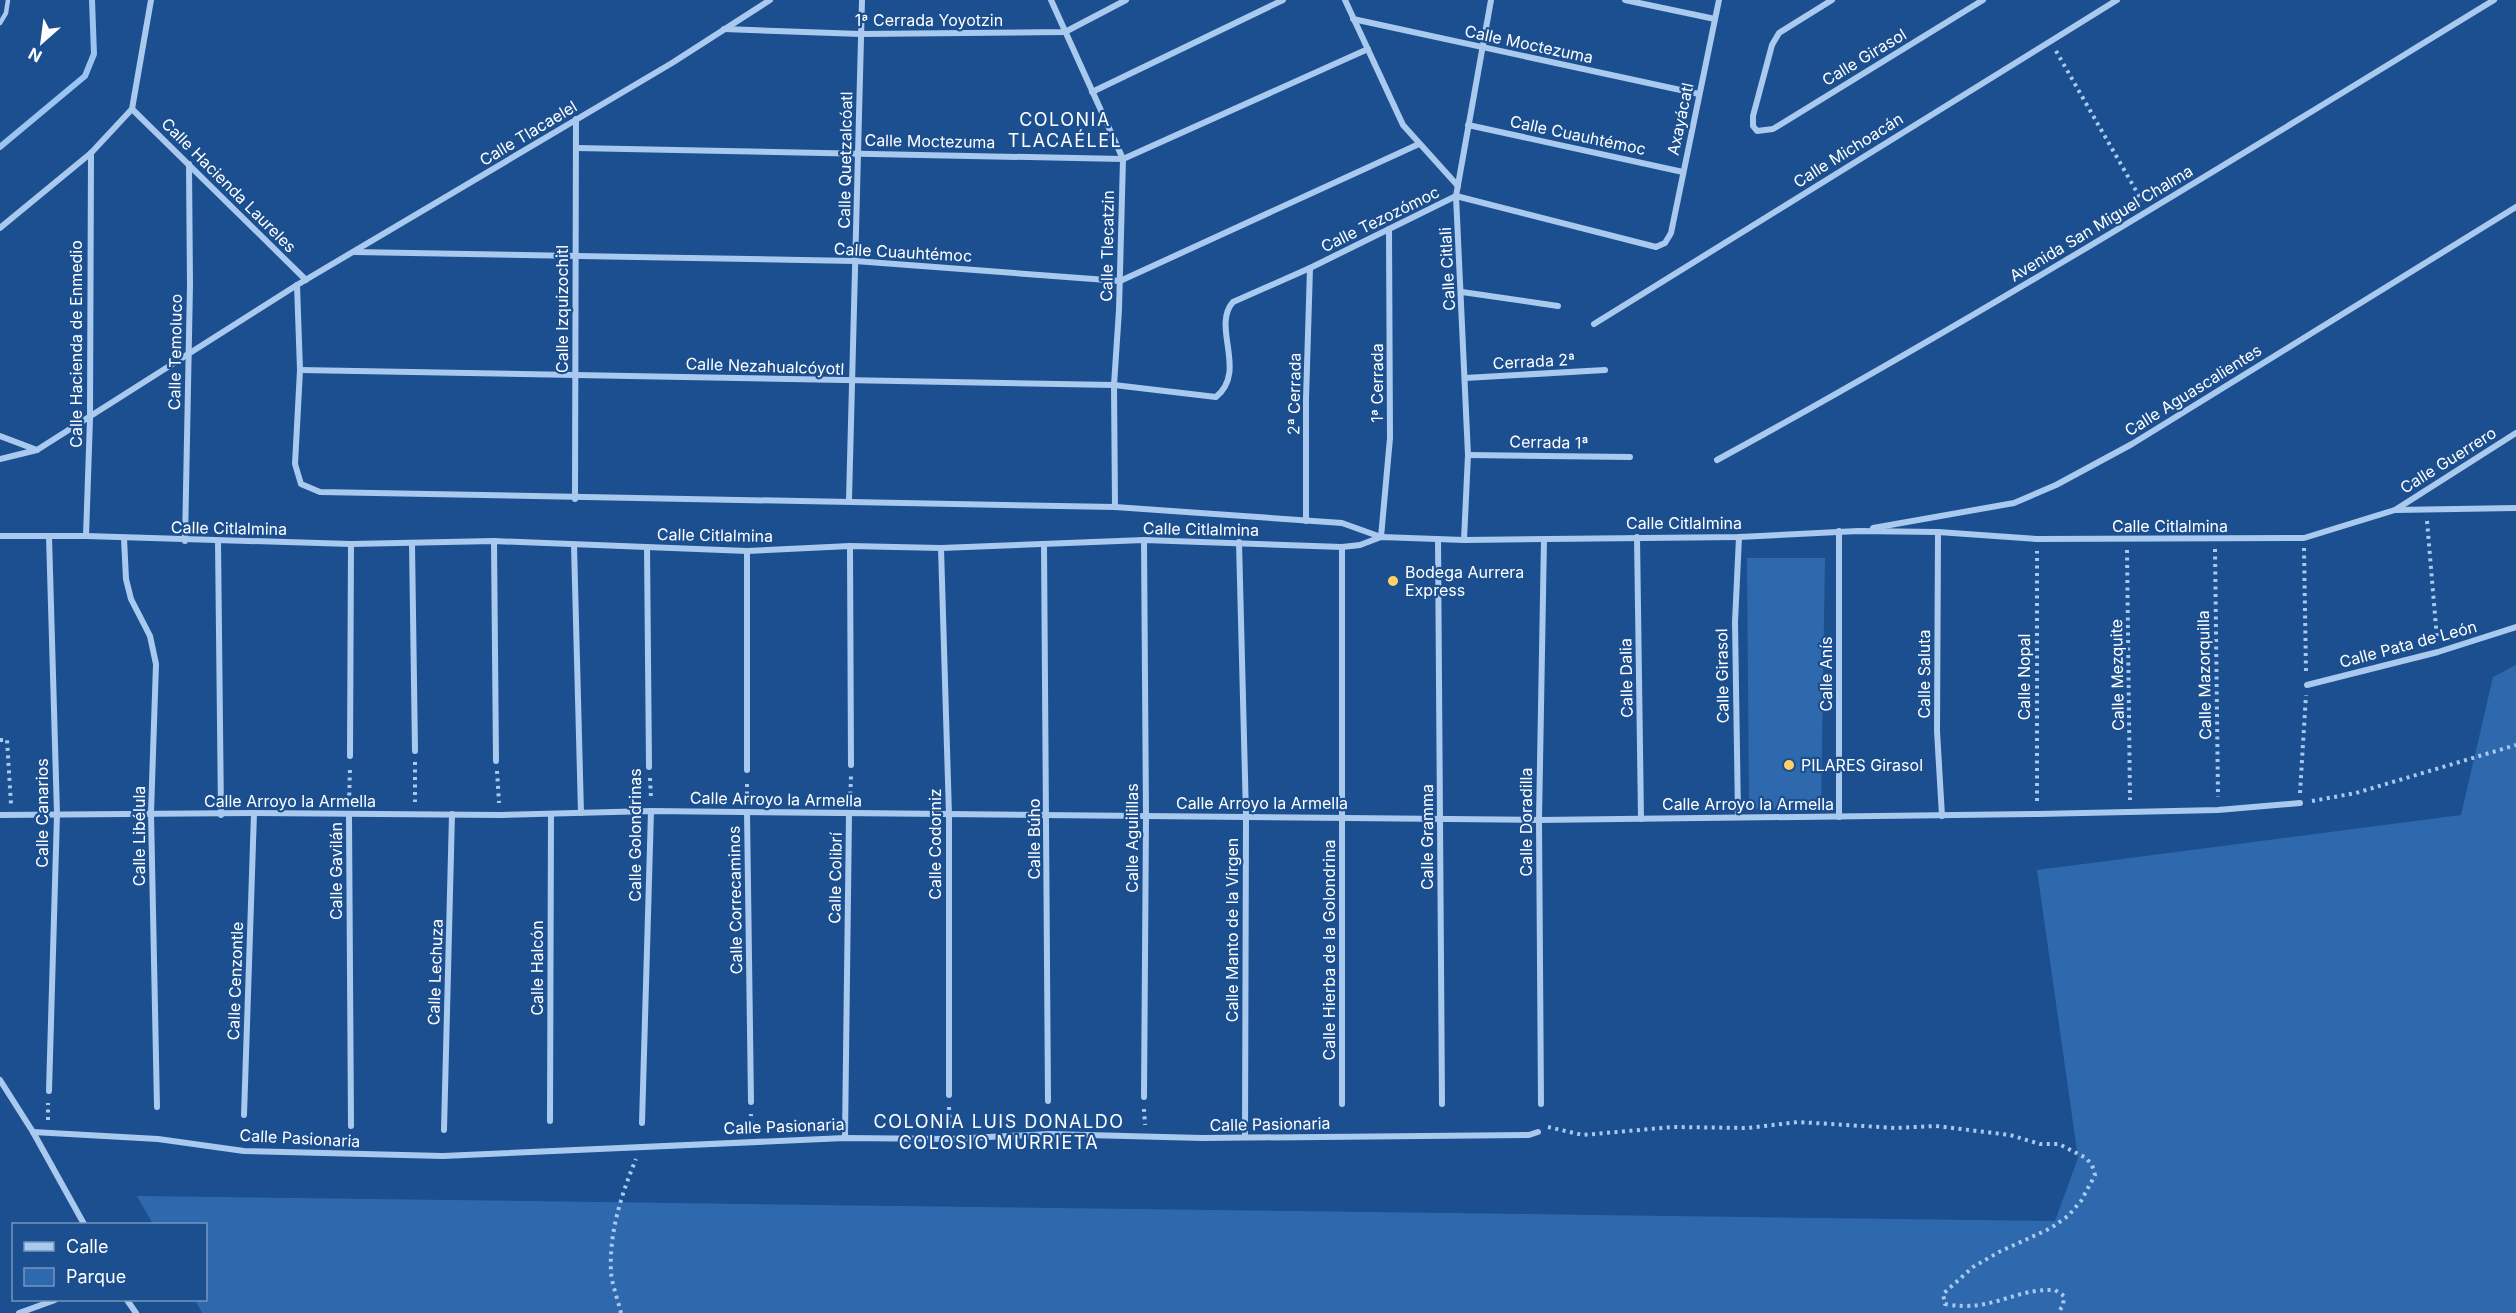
<svg xmlns="http://www.w3.org/2000/svg" width="2516" height="1313" font-family="Inter,sans-serif">
<rect width="100%" height="100%" fill="#1b4f8f"/>
<g fill="#2e69ad">
<polygon points="1747,558 1825,558 1821,808 1749,809"/>
<polygon points="2516,665 2516,1313 202,1313 195,1300 206,1300 206,1224 153,1224 137,1196 2055,1221 2078,1158 2037,870 2461,815 2493,677"/>
</g>
<g fill="none" stroke-linecap="round" stroke-linejoin="round">
<polyline stroke="#9cc4f0" stroke-width="6" points="0,147 85,76 94,54 92,0"/>
<g stroke="#a9c9ee" stroke-width="4" stroke-dasharray="3 4.5" stroke-linecap="butt">
<polyline points="2056,51 2142,201"/>
<polyline points="2427,521 2437,639"/>
<polyline points="2304,548 2306,673"/>
<polyline points="2215,549 2218,797"/>
<polyline points="2127,550 2130,800"/>
<polyline points="0,740 7,740 11,804"/>
<polyline points="415,762 415,802"/>
<polyline points="497,771 499,803"/>
<polyline points="650,778 651,798"/>
<polyline points="2300,793 2306,695"/>
<polyline points="2037,801 2037,551"/>
<polyline points="2312,801 2356,793 2516,745"/>
<polyline points="747,802 747,782"/>
<polyline points="850,802 851,776"/>
<polyline points="349,803 350,768"/>
<polyline points="949,1107 950,1126"/>
<polyline points="1144,1109 1145,1125"/>
<polyline points="48,1120 48,1103"/>
<path d="M1548 1127 1583 1135 1673 1127 1748 1128 1798 1122 1895 1128 1936 1126 2010 1135 2040 1144H2059L2086 1158 2092 1165 2095 1175 2081 1201 2068 1216 2051 1228 1999 1252 1973 1267 1943 1294 1945 1304C1993 1313 2013 1288 2055 1290L2064 1296 2063 1306 2057 1313"/>
<polyline points="750,1131 751,1114"/>
<path d="M621 1313C618 1300 612 1285 611 1272 609 1233 621 1195 636 1159"/>
</g>
<polyline stroke="#a9c9ee" stroke-width="4.5" points="0,23 6,13 8,0"/>
<g stroke="#a9c9ee" stroke-width="6">
<polyline points="1051,0 1123,159 1119,310 1114,385 1115,507"/>
<polyline points="1345,0 1403,125 1458,186"/>
<polyline points="1625,0 1715,19"/>
<polyline points="1832,0 1779,33 1772,45 1753,116 1753,126 1757,131 1773,129 1983,0"/>
<polyline points="1353,19 1699,94"/>
<polyline points="724,29 861,34 1065,32 1126,0"/>
<polyline points="1092,92 1283,0"/>
<polyline points="132,109 306,280"/>
<polyline points="1468,125 1683,172"/>
<polyline points="576,148 1123,159 1368,49"/>
<polyline points="0,228 91,153 132,109 151,0"/>
<polyline points="354,252 855,261 1120,281 1419,144"/>
<polyline points="297,285 300,370 295,464 301,484 320,492 1115,507 1342,523 1381,537 1390,438 1389,229"/>
<polyline points="1462,292 1558,306"/>
<polyline points="1594,324 2117,0"/>
<path d="M300 370 1114 385 1216 397C1248 371 1211 327 1233 302L1310 268 1456 196 1656 247 1665 243 1671 233 1719 0"/>
<polyline points="1465,378 1605,370"/>
<polyline points="0,436 37,450"/>
<polyline points="1468,455 1630,457"/>
<polyline points="0,459 37,450 297,285 672,63 770,0"/>
<path d="M1717 460C1981 316 2237 157 2494 0"/>
<polyline points="575,499 576,119"/>
<polyline points="849,500 862,0"/>
<polyline points="2395,510 2516,508"/>
<polyline points="1306,521 1306,399 1310,268"/>
<polyline points="1873,528 2014,503 2056,485 2132,444 2516,207"/>
<polyline points="1839,531 1839,817"/>
<polyline points="1938,532 1937,731 1942,816"/>
<polyline points="0,536 86,536 351,544 494,541 747,551 850,546 941,548 1144,540 1342,547 1360,545 1381,537 1464,540 1739,537 1858,531 1938,532 2037,539 2304,538 2395,510 2516,433"/>
<polyline points="49,536 57,814 49,1091"/>
<polyline points="86,536 90,419 91,153"/>
<polyline points="1637,537 1641,819"/>
<polyline points="124,538 126,579 131,599 150,636 156,664 151,813 157,1107"/>
<polyline points="1438,539 1442,1104"/>
<polyline points="1464,540 1468,455 1456,196 1491,0"/>
<polyline points="185,541 190,285 189,164"/>
<polyline points="218,541 221,815"/>
<polyline points="494,541 496,761"/>
<polyline points="1239,542 1246,816 1245,1137"/>
<polyline points="412,544 415,751"/>
<polyline points="1044,544 1048,1101"/>
<polyline points="574,545 581,813"/>
<polyline points="850,546 851,765"/>
<polyline points="647,547 649,767"/>
<polyline points="941,548 949,815 949,1095"/>
<polyline points="2307,685 2438,652 2516,627"/>
<polyline points="350,756 351,544"/>
<polyline points="747,770 747,551"/>
<polyline points="747,812 751,1102"/>
<polyline points="0,815 254,813 500,815 651,811 1539,820 2038,814 2218,810 2300,803"/>
<polyline points="1738,815 1735,622 1739,537"/>
<polyline points="349,816 351,1126"/>
<polyline points="0,1080 33,1132 84,1224"/>
<polyline points="1144,1097 1146,817 1144,540"/>
<polyline points="1342,1104 1342,547"/>
<polyline points="1541,1104 1539,820 1544,539"/>
<polyline points="244,1115 254,813"/>
<polyline points="550,1121 551,814"/>
<polyline points="642,1123 651,811"/>
<polyline points="444,1130 452,814"/>
<polyline points="33,1132 158,1139 244,1151 443,1156 845,1138 950,1139 1049,1134 1202,1138 1529,1135 1538,1132"/>
<polyline points="845,1138 849,814"/>
<polyline points="127,1300 136,1313"/>
<polyline points="19,1313 55,1300"/>
</g>
</g>
<g fill="#ffd166" stroke="#1b4f8f" stroke-width="2">
<circle cx="1393" cy="581" r="6"/>
<circle cx="1789" cy="765" r="6"/>
</g>
<g text-anchor="middle" dominant-baseline="central" stroke-width="4.5" stroke-linejoin="round" paint-order="stroke">
<g font-size="16" fill="#fff" stroke="#1b4f8f">
<text x="929" y="20">1ª Cerrada Yoyotzin</text>
<text transform="translate(1529 44) rotate(12)">Calle Moctezuma</text>
<text transform="translate(1864 57) rotate(-31)">Calle Girasol</text>
<text transform="translate(1680 119) rotate(-78)">Axayácatl</text>
<text transform="translate(528 133) rotate(-31)">Calle Tlacaelel</text>
<text transform="translate(1578 135) rotate(12)">Calle Cuauhtémoc</text>
<text transform="translate(930 141) rotate(1)">Calle Moctezuma</text>
<text transform="translate(1848 150) rotate(-32)">Calle Michoacán</text>
<text transform="translate(845 160) rotate(-89)">Calle Quetzalcóatl</text>
<text transform="translate(229 185) rotate(45)">Calle Hacienda Laureles</text>
<text transform="translate(1380 219) rotate(-26)">Calle Tezozómoc</text>
<text transform="translate(2101 223) rotate(-31)">Avenida San Miguel Chalma</text>
<text transform="translate(1107 246) rotate(-89)">Calle Tlecatzin</text>
<text transform="translate(903 252) rotate(3)">Calle Cuauhtémoc</text>
<text transform="translate(1447 269) rotate(-93)">Calle Citlali</text>
<text transform="translate(562 309) rotate(-90)">Calle Izquizochitl</text>
<text transform="translate(76 344) rotate(-90)">Calle Hacienda de Enmedio</text>
<text transform="translate(175 352) rotate(-89)">Calle Temoluco</text>
<text transform="translate(1534 361) rotate(-3)">Cerrada 2ª</text>
<text transform="translate(765 366) rotate(2)">Calle Nezahualcóyotl</text>
<text transform="translate(1377 383) rotate(-90)">1ª Cerrada</text>
<text transform="translate(2193 390) rotate(-32)">Calle Aguascalientes</text>
<text transform="translate(1294 394) rotate(-89)">2ª Cerrada</text>
<text transform="translate(1549 442) rotate(1)">Cerrada 1ª</text>
<text transform="translate(2448 460) rotate(-32)">Calle Guerrero</text>
<text x="1684" y="523">Calle Citlalmina</text>
<text x="2170" y="526">Calle Citlalmina</text>
<text transform="translate(229 528) rotate(1)">Calle Citlalmina</text>
<text transform="translate(1201 529) rotate(1)">Calle Citlalmina</text>
<text transform="translate(715 535) rotate(1)">Calle Citlalmina</text>
<text transform="translate(2408 644) rotate(-15)">Calle Pata de León</text>
<text transform="translate(1826 674) rotate(-90)">Calle Anís</text>
<text transform="translate(1924 674) rotate(-90)">Calle Saluta</text>
<text transform="translate(2117 675) rotate(-91)">Calle Mezquite</text>
<text transform="translate(2204 675) rotate(-91)">Calle Mazorquilla</text>
<text transform="translate(1722 676) rotate(-91)">Calle Girasol</text>
<text transform="translate(2024 677) rotate(-90)">Calle Nopal</text>
<text transform="translate(1626 678) rotate(-91)">Calle Dalia</text>
<text transform="translate(776 799) rotate(1)">Calle Arroyo la Armella</text>
<text x="290" y="801">Calle Arroyo la Armella</text>
<text x="1262" y="803">Calle Arroyo la Armella</text>
<text x="1748" y="804">Calle Arroyo la Armella</text>
<text transform="translate(42 813) rotate(-90)">Calle Canarios</text>
<text transform="translate(1526 822) rotate(-90)">Calle Doradilla</text>
<text transform="translate(635 835) rotate(-90)">Calle Golondrinas</text>
<text transform="translate(139 836) rotate(-90)">Calle Libélula</text>
<text transform="translate(1427 837) rotate(-90)">Calle Gramma</text>
<text transform="translate(1132 838) rotate(-90)">Calle Aguilillas</text>
<text transform="translate(1034 839) rotate(-90)">Calle Búho</text>
<text transform="translate(935 844) rotate(-90)">Calle Codorniz</text>
<text transform="translate(336 871) rotate(-90)">Calle Gavilán</text>
<text transform="translate(835 878) rotate(-89)">Calle Colibrí</text>
<text transform="translate(735 900) rotate(-91)">Calle Correcaminos</text>
<text transform="translate(1232 930) rotate(-90)">Calle Manto de la Virgen</text>
<text transform="translate(1329 950) rotate(-90)">Calle Hierba de la Golondrina</text>
<text transform="translate(537 968) rotate(-90)">Calle Halcón</text>
<text transform="translate(435 972) rotate(-88)">Calle Lechuza</text>
<text transform="translate(235 981) rotate(-88)">Calle Cenzontle</text>
<text transform="translate(1270 1124) rotate(-1)">Calle Pasionaria</text>
<text transform="translate(784 1126) rotate(-2)">Calle Pasionaria</text>
<text transform="translate(300 1138) rotate(3)">Calle Pasionaria</text>
</g>
<g font-size="16" fill="#fff" stroke="#1b4f8f" text-anchor="start">
<text x="1405" y="572">Bodega Aurrera<tspan x="1405" dy="18">Express</tspan></text>
<text x="1801" y="765">PILARES Girasol</text>
</g>
<g font-size="18" letter-spacing="1.5" fill="#fff" stroke="#1b4f8f">
<text x="1065" y="119">COLONIA<tspan x="1065" dy="21">TLACAÉLEL</tspan></text>
<text x="999" y="1121">COLONIA LUIS DONALDO<tspan x="999" dy="21">COLOSIO MURRIETA</tspan></text>
</g>
</g>
<rect x="12" y="1223" width="195" height="78" fill="#1b4f8f" stroke="#7695bc" stroke-width="1.5"/>
<rect x="24" y="1242" width="30" height="9" fill="#a9c9ee" stroke="#7695bc" stroke-width="1.5"/>
<text x="66" y="1253" font-size="18" fill="#ffffff">Calle</text>
<rect x="24" y="1268" width="30" height="18" fill="#2e69ad" stroke="#7695bc" stroke-width="1.5"/>
<text x="66" y="1283" font-size="18" fill="#ffffff">Parque</text>
<g transform="translate(42 42) rotate(208)" stroke="#1b4f8f" stroke-width="4.5" paint-order="stroke">
<path d="M0-4.5L10 22L0 15L-10 22Z" fill="#ffffff"/>
<text y="-9" font-size="16" font-weight="bold" text-anchor="middle" fill="#ffffff">N</text>
</g>
</svg>
